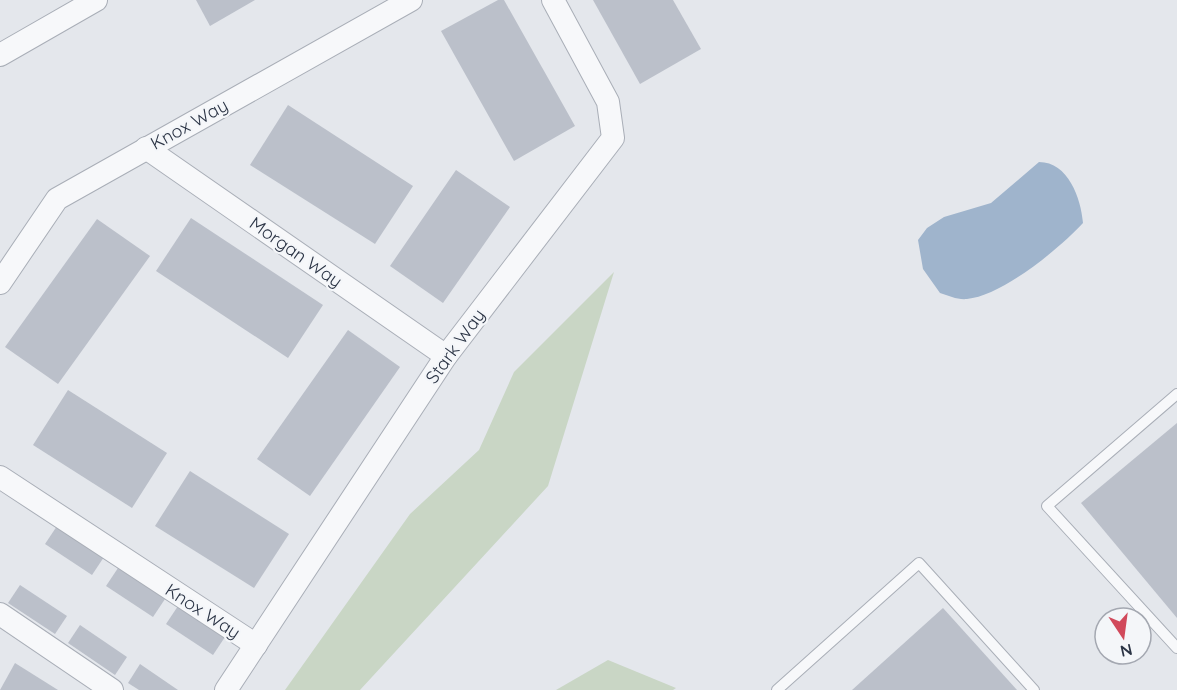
<svg xmlns="http://www.w3.org/2000/svg" width="1177" height="690" font-family="Quicksand,sans-serif">
<rect width="100%" height="100%" fill="#e4e7ec"/>
<g fill="#c9d6c5">
<polygon points="614,272 548,486 360,690 285,690 410,514 479,450 514,372"/>
<polygon points="608,660 676,688 673,690 556,690"/>
</g>
<path fill="#9fb4cc" d="M1039 162C1068 162 1081 198 1083 223 1060 248 1002 296 967 299 958 300 949 296 940 293L923 269 918 240 927 228 944 217 991 203Z"/>
<g fill="#bbc0ca">
<polygon points="196,0 255,0 210,26"/>
<polygon points="498,0 504,0 575,126 514,161 441,31"/>
<polygon points="593,0 673,0 701,49 640,84"/>
<polygon points="288,105 413,186 375,244 250,165"/>
<polygon points="456,170 510,207 443,303 390,266"/>
<polygon points="191,218 323,305 288,358 156,271"/>
<polygon points="97,219 150,256 58,384 5,347"/>
<polygon points="348,330 400,367 310,496 257,459"/>
<polygon points="68,390 167,453 132,508 33,445"/>
<polygon points="1177,423 1177,618 1081,503"/>
<polygon points="190,471 289,534 254,588 155,526"/>
<polygon points="57,526 104,557 92,575 45,544"/>
<polygon points="118,568 165,599 153,617 106,586"/>
<polygon points="20,585 67,616 55,634 8,603"/>
<polygon points="178,606 225,637 213,655 166,624"/>
<polygon points="943,608 1017,690 852,690"/>
<polygon points="80,625 127,657 115,675 68,643"/>
<polygon points="15,663 58,690 0,690"/>
<polygon points="140,664 178,690 139,690 128,683"/>
</g>
<g fill="none" stroke-linecap="round" stroke-linejoin="round">
<g stroke="#a9aeb7" stroke-width="12">
<g id="service">
<polyline points="1177,394 1047,506 1177,648"/>
<polyline points="777,690 919,563 1034,690"/>
</g>
</g>
<g stroke="#a9aeb7" stroke-width="24">
<g id="minor">
<polyline points="0,55 96,0"/>
<polyline points="146,148 446,356"/>
<polyline points="0,283 57,199 411,0"/>
<polyline points="0,477 256,645"/>
<polyline points="0,614 112,690"/>
<polyline points="226,690 446,356 613,138 608,102 553,0"/>
</g>
</g>
<use href="#service" stroke="#f7f8fa" stroke-width="10"/>
<use href="#minor" stroke="#f7f8fa" stroke-width="22"/>
</g>
<g text-anchor="middle" dominant-baseline="central" stroke-width="4.5" stroke-linejoin="round" paint-order="stroke">
<g font-size="18" fill="#2b3445" stroke="#f4f6f9">
<text transform="translate(189 124) rotate(-29)">Knox Way</text>
<text transform="translate(296 252) rotate(35)">Morgan Way</text>
<text transform="translate(455 346) rotate(-54)">Stark Way</text>
<text transform="translate(203 611) rotate(33)">Knox Way</text>
</g>
</g>
<g transform="translate(1123 636) rotate(167)"><circle r="28" fill="#f4f6f9" stroke="#a4a8b1" stroke-width="1.5"/>
<path d="M0-4.5L10 22L0 15L-10 22Z" fill="#d1495b"/>
<text y="-9" font-size="16" font-weight="bold" text-anchor="middle" fill="#2b3445">N</text>
</g>
</svg>
